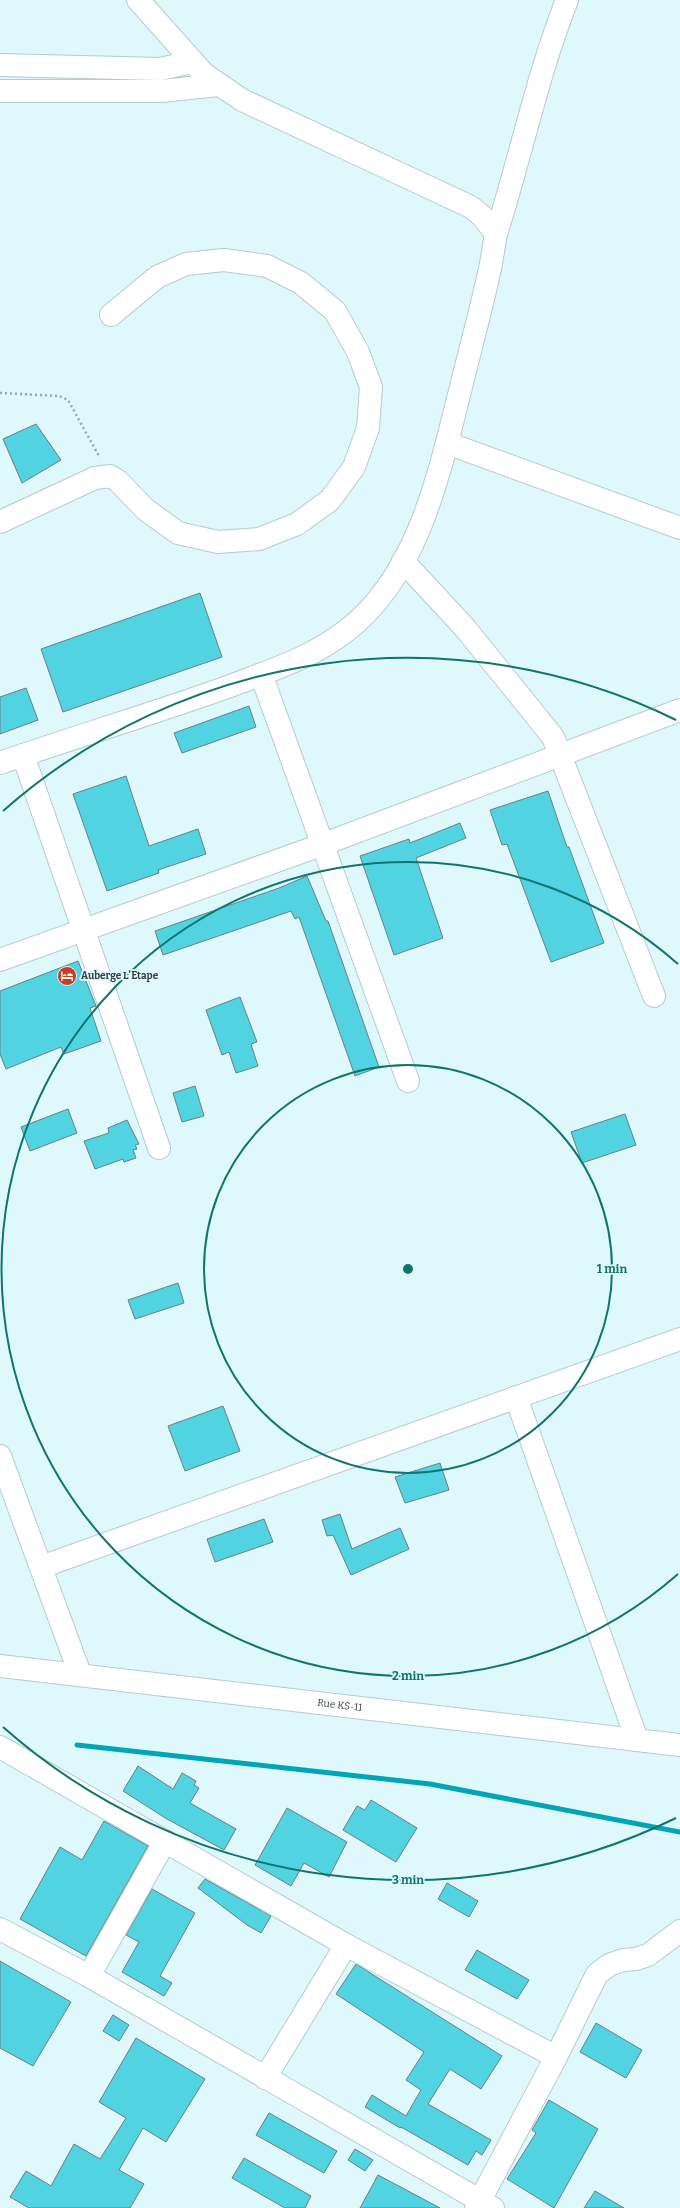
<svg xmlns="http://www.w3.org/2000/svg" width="680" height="2208" font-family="Bitter,serif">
<rect width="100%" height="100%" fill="#dff8fb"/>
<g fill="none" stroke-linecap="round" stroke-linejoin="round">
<polyline stroke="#00a6b5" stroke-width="5" points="77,1745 430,1784 680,1832"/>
</g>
<g fill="#52d3e2" stroke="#698083">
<polygon points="36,424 61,460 22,483 3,439"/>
<polygon points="200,593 222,657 63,712 41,649"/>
<polygon points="26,688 38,720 0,734 0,697"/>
<polygon points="249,706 256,727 182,753 174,733"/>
<polygon points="126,776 149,846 198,829 206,854 158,870 159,873 107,891 73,794"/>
<polygon points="548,791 567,847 569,847 604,943 551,962 507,844 502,845 490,810"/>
<polygon points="460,823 466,838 416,858 443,938 394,955 360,856 409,839 410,843"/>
<polygon points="307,876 326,921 328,921 379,1067 355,1076 299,917 295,919 291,911 163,955 155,931 279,888"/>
<polygon points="78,961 96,1006 90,1008 101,1041 64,1054 61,1047 6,1069 0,1054 0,991"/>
<polygon points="240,997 257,1042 251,1044 258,1066 236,1073 229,1052 222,1055 206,1010"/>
<polygon points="195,1086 204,1116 182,1122 173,1093"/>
<polygon points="68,1109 77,1133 30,1151 21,1127"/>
<polygon points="625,1114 636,1145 582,1163 571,1132"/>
<polygon points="127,1120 139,1144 135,1145 137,1149 133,1150 136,1158 124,1162 123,1159 95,1169 84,1141 109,1133 108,1128"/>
<polygon points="178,1283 184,1303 135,1319 128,1300"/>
<polygon points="223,1406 240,1451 185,1471 168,1426"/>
<polygon points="440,1463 449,1490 405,1503 395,1477"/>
<polygon points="340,1514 352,1549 400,1528 409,1549 351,1575 333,1535 327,1536 322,1520"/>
<polygon points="264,1519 273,1542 215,1562 207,1539"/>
<polygon points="138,1766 173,1789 182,1773 196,1781 194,1785 199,1788 190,1803 236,1829 224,1850 167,1819 123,1791"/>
<polygon points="371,1800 417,1828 396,1862 343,1830 357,1806 365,1810"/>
<polygon points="287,1808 347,1842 329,1877 304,1863 291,1886 255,1865"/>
<polygon points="104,1821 148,1846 86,1956 20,1919 60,1847 82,1860"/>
<polygon points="205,1879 271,1916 261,1933 247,1925 198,1888"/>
<polygon points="447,1883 478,1901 469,1917 438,1899"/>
<polygon points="152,1889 195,1913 160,1976 172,1983 164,1996 122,1972 139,1942 126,1935"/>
<polygon points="477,1950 529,1980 517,1999 465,1970"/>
<polygon points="0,1961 71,2002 33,2066 0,2048"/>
<polygon points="356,1964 502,2056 481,2089 450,2069 428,2104 491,2140 482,2155 476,2151 468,2165 401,2127 400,2128 365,2107 372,2095 406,2116 421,2090 406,2080 424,2052 336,1994"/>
<polygon points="113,2015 129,2025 119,2041 103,2031"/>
<polygon points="596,2023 642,2050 626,2078 580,2052"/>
<polygon points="136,2038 205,2079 166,2142 143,2128 119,2170 144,2184 130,2208 29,2208 10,2197 26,2171 51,2186 74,2144 100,2159 126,2118 99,2102"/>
<polygon points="549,2100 598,2129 554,2208 507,2179 536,2133 532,2130"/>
<polygon points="269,2113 337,2151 324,2173 256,2135"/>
<polygon points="355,2149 373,2160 365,2171 348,2160"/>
<polygon points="244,2158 311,2196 305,2208 285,2208 232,2178"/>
<polygon points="378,2175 440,2208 360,2208"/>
<polygon points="595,2191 624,2208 584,2208"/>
</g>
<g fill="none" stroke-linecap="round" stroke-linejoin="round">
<g stroke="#b4cccf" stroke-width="24">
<g id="minor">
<polyline points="0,65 160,69 192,62"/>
<polyline points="0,91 162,91 218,85"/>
<path d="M496 234C521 156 537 76 567 0"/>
<polyline points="447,443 680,528"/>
<polyline points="0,522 95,478 110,476 118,481 145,509 178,533 218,542 259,539 297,524 330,500 354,467 368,428 371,387 358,352 335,311 301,283 267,266 224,260 186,264 157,277 111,315"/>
<polyline points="403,561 465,628 553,737 654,996"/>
<polyline points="261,674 408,1081"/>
<polyline points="23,755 159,1148"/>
<path d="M0 763C77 736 156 713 233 685 272 670 313 657 346 631 418 576 439 474 460 391 469 353 480 315 488 277 492 263 493 248 496 234L482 216 471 207 242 100 204 74 138 0"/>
<polyline points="0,960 324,844 680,710"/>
<polyline points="516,1397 637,1740"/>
<polyline points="0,1456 80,1674"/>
<polyline points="41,1567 680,1339"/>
<path id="s1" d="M0 1666 680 1745"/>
<polyline points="0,1747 346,1945 556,2057"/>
<polyline points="0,1929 89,1976 493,2208"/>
<polyline points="89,1976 165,1841"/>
<polyline points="265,2078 346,1945"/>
<polyline points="476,2208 556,2057 597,1974 609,1965 623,1960 636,1959 648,1955 680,1931"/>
</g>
</g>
<polyline stroke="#95a8aa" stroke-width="2.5" stroke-dasharray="2 3" stroke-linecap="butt" points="0,393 59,396 68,400 100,458"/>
<use href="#minor" stroke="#fff" stroke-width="22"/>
</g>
<g fill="none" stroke="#0f766e" stroke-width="2">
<circle cx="408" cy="1269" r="204"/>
<path d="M678 1574A407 407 0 1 1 678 964"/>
<path d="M676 1818A611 611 0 0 1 3 1727M3 811A611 611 0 0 1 676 720"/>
</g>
<defs>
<g id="hotel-disc" transform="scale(1)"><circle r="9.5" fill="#c73c22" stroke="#dff8fb"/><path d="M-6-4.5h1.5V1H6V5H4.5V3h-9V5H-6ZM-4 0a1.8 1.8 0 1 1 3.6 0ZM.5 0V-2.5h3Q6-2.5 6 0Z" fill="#fff"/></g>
</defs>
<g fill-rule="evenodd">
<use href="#hotel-disc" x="67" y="976"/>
</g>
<g text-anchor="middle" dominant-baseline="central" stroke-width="3.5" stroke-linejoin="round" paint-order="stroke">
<g font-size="10" font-weight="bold" fill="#343e3f" stroke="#dff8fb" text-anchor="start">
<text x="81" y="976">Auberge L'Etape</text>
</g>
<g font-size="10" fill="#343e3f" stroke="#dff8fb">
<text stroke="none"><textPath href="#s1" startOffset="342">Rue KS-11</textPath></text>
</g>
</g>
<circle cx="408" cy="1269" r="6" fill="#0f766e" stroke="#dff8fb" stroke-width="2"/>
<g font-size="12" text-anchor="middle" font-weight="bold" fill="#0f766e" stroke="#dff8fb" stroke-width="3.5" stroke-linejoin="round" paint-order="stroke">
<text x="612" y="1273">1 min</text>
<text x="408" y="1680">2 min</text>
<text x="408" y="1884">3 min</text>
</g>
</svg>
